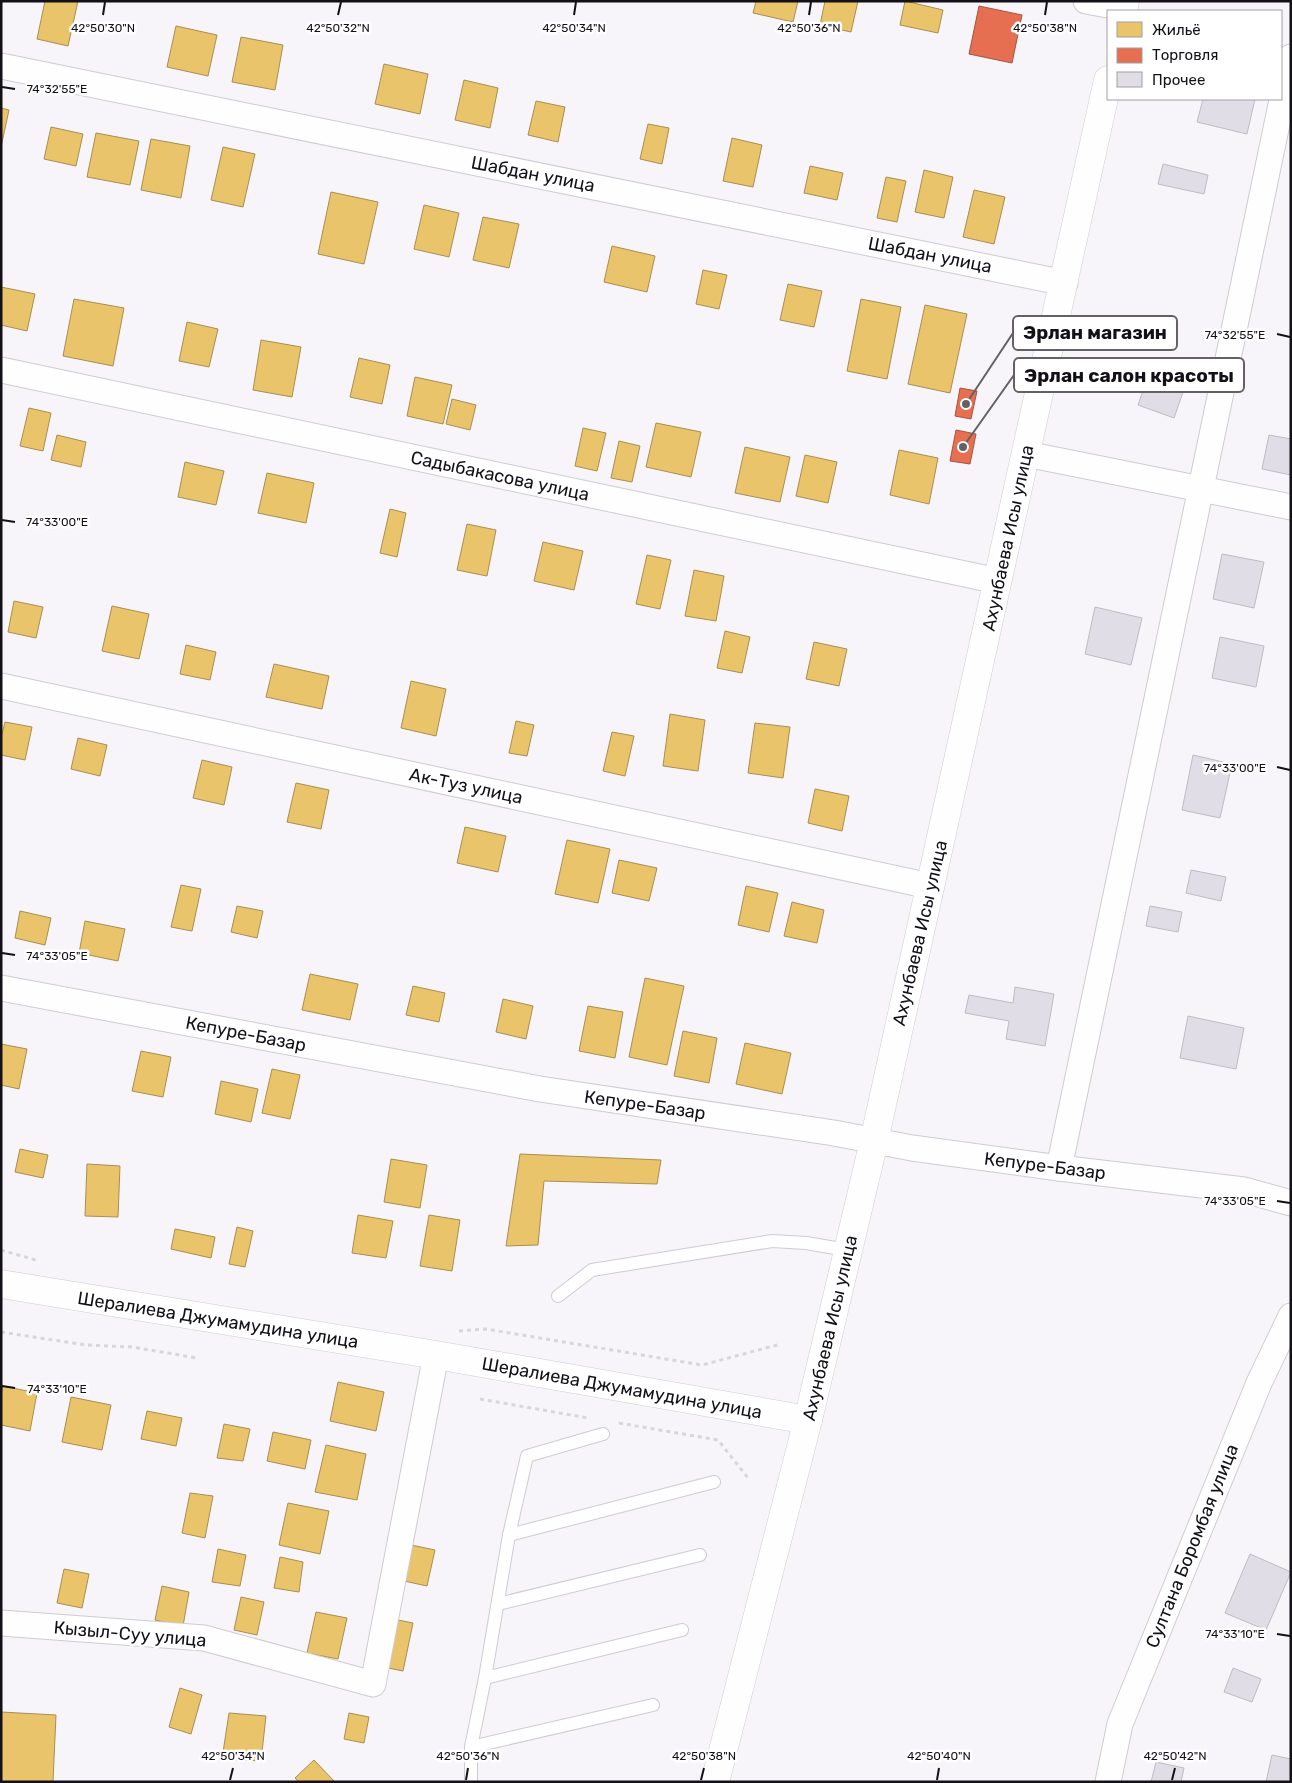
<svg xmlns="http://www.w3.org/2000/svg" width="1292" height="1783" font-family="Rubik,sans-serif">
<rect width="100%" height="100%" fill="#f7f5fa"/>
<g fill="#e9c46a" stroke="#a98e51">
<polygon points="45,1 78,1 68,46 37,39"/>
<polygon points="756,1 798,1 793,22 753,13"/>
<polygon points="825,1 858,1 851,32 820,25"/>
<polygon points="905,1 943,10 938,33 900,25"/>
<polygon points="176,26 217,35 208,76 167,67"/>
<polygon points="241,37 283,45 275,90 232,82"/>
<polygon points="384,64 428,74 420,114 375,104"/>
<polygon points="464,80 498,88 490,128 455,120"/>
<polygon points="536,101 565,107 558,142 528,135"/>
<polygon points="1,108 9,110 1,147"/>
<polygon points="648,124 669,128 662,164 640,159"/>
<polygon points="51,127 83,134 76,166 44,159"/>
<polygon points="96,133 139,141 130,185 87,177"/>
<polygon points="732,138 762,145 753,187 723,181"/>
<polygon points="151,139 190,146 181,198 141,190"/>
<polygon points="223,147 255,154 243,207 211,200"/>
<polygon points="810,166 843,173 837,200 804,193"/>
<polygon points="924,170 953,177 944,218 915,212"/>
<polygon points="886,177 906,181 897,222 877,218"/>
<polygon points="974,190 1005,197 994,244 963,237"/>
<polygon points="331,192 378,202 364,264 318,254"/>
<polygon points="424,205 459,213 449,257 414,249"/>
<polygon points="483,217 519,224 509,268 473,260"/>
<polygon points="612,246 655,256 647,292 604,282"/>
<polygon points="703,270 727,275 719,309 696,304"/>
<polygon points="788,284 822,291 814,327 780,320"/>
<polygon points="1,287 35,294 27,331 1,325"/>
<polygon points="74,299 124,308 113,366 63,356"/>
<polygon points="861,299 901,307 887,379 847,371"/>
<polygon points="925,305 967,314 950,393 908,384"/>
<polygon points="187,322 218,329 209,367 179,361"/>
<polygon points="261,340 301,347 292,397 253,390"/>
<polygon points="359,358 390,365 382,404 350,397"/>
<polygon points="415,377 452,385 443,424 407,416"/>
<polygon points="452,399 476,405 470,430 446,424"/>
<polygon points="29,408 51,413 43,451 20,446"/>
<polygon points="656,423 701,432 691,477 646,467"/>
<polygon points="583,428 606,433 597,471 575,466"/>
<polygon points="57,435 86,442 81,467 51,460"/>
<polygon points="619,441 640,446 632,482 611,478"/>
<polygon points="745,447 790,457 780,502 735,493"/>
<polygon points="899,450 938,458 929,504 890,495"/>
<polygon points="805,455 837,462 828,503 796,496"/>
<polygon points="185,462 224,471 216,505 178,497"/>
<polygon points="267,473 314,483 306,523 258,513"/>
<polygon points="390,509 406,513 397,557 380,553"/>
<polygon points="467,524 496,530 487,576 457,570"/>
<polygon points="543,542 583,551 574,590 534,581"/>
<polygon points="647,555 671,560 660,609 636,604"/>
<polygon points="694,570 724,576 716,621 685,616"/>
<polygon points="14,601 43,607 36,638 8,632"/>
<polygon points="112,606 149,614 139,659 102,651"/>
<polygon points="725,631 750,637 742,673 717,668"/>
<polygon points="814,642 847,649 839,686 806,679"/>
<polygon points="186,645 216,652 210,680 180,674"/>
<polygon points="274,664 329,676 322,709 266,697"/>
<polygon points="411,681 446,689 436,736 401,728"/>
<polygon points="670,714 705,720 698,771 663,766"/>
<polygon points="516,721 534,725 527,756 509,753"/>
<polygon points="5,722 32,727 25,760 1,755 1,738"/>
<polygon points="755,723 790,727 783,778 748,773"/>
<polygon points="612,732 634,736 625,776 603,771"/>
<polygon points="78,738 107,745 100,776 71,769"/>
<polygon points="202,760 232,767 224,805 193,798"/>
<polygon points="296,783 329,790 321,829 287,822"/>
<polygon points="815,789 849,796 842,831 808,823"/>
<polygon points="465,827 506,836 498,872 457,863"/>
<polygon points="567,840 610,849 598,903 555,894"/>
<polygon points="619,860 657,868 649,901 612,893"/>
<polygon points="181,885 201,889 192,931 171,927"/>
<polygon points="746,886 778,893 769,932 738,925"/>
<polygon points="792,902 824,910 817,943 784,936"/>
<polygon points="237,906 263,911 257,938 231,932"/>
<polygon points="20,911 51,918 45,945 15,938"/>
<polygon points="85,921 125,929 118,961 79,953"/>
<polygon points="310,974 358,984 350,1020 302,1010"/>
<polygon points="645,978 684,986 667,1065 629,1057"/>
<polygon points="413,986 445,993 439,1022 406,1015"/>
<polygon points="503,999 533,1006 526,1039 496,1032"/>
<polygon points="588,1006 623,1012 615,1058 579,1051"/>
<polygon points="683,1031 717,1038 709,1083 674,1076"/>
<polygon points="745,1043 791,1053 782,1094 736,1084"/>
<polygon points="1,1044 27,1049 19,1089 1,1085"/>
<polygon points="141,1051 171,1057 163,1097 132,1091"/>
<polygon points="272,1069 300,1075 290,1119 262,1113"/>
<polygon points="221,1081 258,1089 251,1122 215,1114"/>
<polygon points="20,1149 48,1155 43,1178 15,1172"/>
<polygon points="520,1154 661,1160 657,1184 544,1181 538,1245 506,1246"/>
<polygon points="391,1159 427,1165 420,1208 384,1202"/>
<polygon points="87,1164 120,1166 118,1217 85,1216"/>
<polygon points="358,1215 393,1221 386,1258 352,1253"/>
<polygon points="429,1215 460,1220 452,1271 420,1266"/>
<polygon points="237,1227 253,1231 245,1267 229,1264"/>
<polygon points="175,1229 215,1237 211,1258 171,1249"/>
<polygon points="338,1382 384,1392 376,1431 330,1421"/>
<polygon points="3,1386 37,1393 30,1431 1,1425 1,1394"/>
<polygon points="71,1397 111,1405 102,1450 62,1442"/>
<polygon points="147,1411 182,1418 176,1446 141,1439"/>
<polygon points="224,1424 250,1429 243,1461 217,1458"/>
<polygon points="273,1432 311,1440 305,1469 267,1461"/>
<polygon points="326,1445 366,1454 357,1500 315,1492"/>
<polygon points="190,1493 213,1496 205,1538 182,1533"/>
<polygon points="288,1503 329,1511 320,1554 279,1545"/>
<polygon points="411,1545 435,1550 427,1586 404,1581"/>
<polygon points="218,1549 246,1555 240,1586 212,1582"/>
<polygon points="280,1557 303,1562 299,1592 274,1588"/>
<polygon points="64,1569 89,1574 82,1608 57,1603"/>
<polygon points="162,1586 189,1592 183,1626 155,1620"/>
<polygon points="241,1597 264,1602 257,1635 234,1630"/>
<polygon points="316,1612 347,1618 338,1659 307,1653"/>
<polygon points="398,1620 413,1623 403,1671 388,1668"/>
<polygon points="180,1688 202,1695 191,1734 169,1727"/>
<polygon points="1,1712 56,1715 53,1782 1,1782"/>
<polygon points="229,1713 266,1716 261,1761 222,1759"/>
<polygon points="349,1713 369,1717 364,1743 344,1739"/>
<polygon points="314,1760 335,1782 299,1782 295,1778"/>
</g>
<g fill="#e76f51" stroke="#a75240">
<polygon points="979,6 1022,15 1012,63 969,54"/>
<polygon points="960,388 977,391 971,419 955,416"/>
<polygon points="956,430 976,434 970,464 950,461"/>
</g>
<g fill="#e1dde7" stroke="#bebcc1">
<polygon points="1203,99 1255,99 1247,134 1197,122"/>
<polygon points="1163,164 1208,175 1204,194 1158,184"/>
<polygon points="1153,362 1189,375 1174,418 1138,405"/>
<polygon points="1269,435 1291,439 1291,475 1262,469"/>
<polygon points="1222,554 1264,562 1254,608 1213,599"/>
<polygon points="1095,607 1142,618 1131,665 1085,654"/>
<polygon points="1220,637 1264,646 1256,687 1212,678"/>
<polygon points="1193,755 1232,764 1220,818 1182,810"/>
<polygon points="1191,870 1226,877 1221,901 1186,893"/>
<polygon points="1150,906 1182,912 1178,932 1146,926"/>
<polygon points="1015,987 1054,994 1045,1046 1006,1039 1009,1021 965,1013 969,995 1013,1003"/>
<polygon points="1188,1016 1244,1028 1236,1069 1180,1058"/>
<polygon points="1250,1554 1291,1572 1266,1630 1225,1613"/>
<polygon points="1233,1668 1261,1679 1252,1702 1224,1692"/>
<polygon points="1272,1755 1291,1759 1291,1782 1266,1782"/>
<polygon points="1156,1762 1184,1768 1181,1782 1151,1782"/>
</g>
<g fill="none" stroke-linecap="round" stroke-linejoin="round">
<g stroke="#ceccd1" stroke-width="14">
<g id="lane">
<polyline points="558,1296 592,1270 772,1241 806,1243 847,1250"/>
<polyline points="509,1535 714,1482"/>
<polyline points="498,1604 700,1555"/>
<polyline points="485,1678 682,1630"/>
<polyline points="471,1747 653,1705"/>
<polyline points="471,1782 471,1747 485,1678 509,1535 527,1456 603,1434"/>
</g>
</g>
<g stroke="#ceccd1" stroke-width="27">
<g id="street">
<polyline points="1086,1 1124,8"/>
<polyline points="1,66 1065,283"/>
<polyline points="1,370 998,581"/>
<polyline points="1026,454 1291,507"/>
<polyline points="1,686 930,886"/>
<polyline points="1,988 540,1089 834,1133 912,1148 1059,1168 1244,1190 1291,1203"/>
<polyline points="1059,1168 1291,57"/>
<polyline points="1,1623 204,1638 373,1684 436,1355"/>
<polyline points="1108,1782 1120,1724 1259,1383 1291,1316"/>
</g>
</g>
<g stroke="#ceccd1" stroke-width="29">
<polyline id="secondary" points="1,1284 436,1355 808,1420"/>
</g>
<g stroke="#ceccd1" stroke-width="29">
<g id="primary">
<polyline points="1123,11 1125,1"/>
<polyline points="715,1782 808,1420 874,1141 1108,80"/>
</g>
</g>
<g stroke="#d7d6d8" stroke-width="3" stroke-dasharray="4 4" stroke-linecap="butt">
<polyline points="1,1250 39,1261"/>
<polyline points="459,1331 486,1329 702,1365 781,1344"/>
<polyline points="1,1332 86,1345 132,1347 197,1358"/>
<polyline points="480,1399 588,1418"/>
<polyline points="619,1423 718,1440 748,1478"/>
</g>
<use href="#lane" stroke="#fefefe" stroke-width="12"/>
<use href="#street" stroke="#fefefe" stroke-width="25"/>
<use href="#secondary" stroke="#fefefe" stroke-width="28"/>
<use href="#primary" stroke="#fefefe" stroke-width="28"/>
</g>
<path fill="none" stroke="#131017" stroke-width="2" d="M103 15 105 2M338 15 341 2M574 15 576 2M809 15 811 2M1045 15 1047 2M2 87 15 89M1277 334 1290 337M2 520 15 522M1277 767 1290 770M2 953 15 955M1277 1201 1290 1203M2 1386 15 1388M1277 1634 1290 1636M230 1780 233 1768M466 1780 468 1768M701 1780 704 1768M937 1780 939 1768M1172 1780 1175 1768"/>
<g text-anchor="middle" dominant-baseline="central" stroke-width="5" stroke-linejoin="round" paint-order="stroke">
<g font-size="18" fill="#131017" stroke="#fff">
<text transform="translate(533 174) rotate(11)">Шабдан улица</text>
<text transform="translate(930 255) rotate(11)">Шабдан улица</text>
<text transform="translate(500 476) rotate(12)">Садыбакасова улица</text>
<text transform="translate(1008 538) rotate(-78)">Ахунбаева Исы улица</text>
<text transform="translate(466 786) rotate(12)">Ак-Туз улица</text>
<text transform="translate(920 933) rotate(-77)">Ахунбаева Исы улица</text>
<text transform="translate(246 1034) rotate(11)">Кепуре-Базар</text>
<text transform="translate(645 1105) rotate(8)">Кепуре-Базар</text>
<text transform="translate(1045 1166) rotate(7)">Кепуре-Базар</text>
<text transform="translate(218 1320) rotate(9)">Шералиева Джумамудина улица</text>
<text transform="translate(830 1328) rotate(-77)">Ахунбаева Исы улица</text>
<text transform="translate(622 1388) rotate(10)">Шералиева Джумамудина улица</text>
<text transform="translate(1192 1546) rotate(-68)">Султана Боромбая улица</text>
<text transform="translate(130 1634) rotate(5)">Кызыл-Суу улица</text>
</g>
</g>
<g font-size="12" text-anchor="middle" fill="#131017" stroke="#fff" stroke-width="5" stroke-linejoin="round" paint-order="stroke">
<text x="103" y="32">42°50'30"N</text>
<text x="338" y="32">42°50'32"N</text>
<text x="574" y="32">42°50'34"N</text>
<text x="809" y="32">42°50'36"N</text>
<text x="1045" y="32">42°50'38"N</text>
<text x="57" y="93">74°32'55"E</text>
<text x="1235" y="339">74°32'55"E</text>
<text x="57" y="526">74°33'00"E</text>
<text x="1235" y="772">74°33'00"E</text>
<text x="57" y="960">74°33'05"E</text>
<text x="1235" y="1205">74°33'05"E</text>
<text x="57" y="1393">74°33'10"E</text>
<text x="1235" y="1638">74°33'10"E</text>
<text x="233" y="1760">42°50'34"N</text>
<text x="468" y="1760">42°50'36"N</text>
<text x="704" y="1760">42°50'38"N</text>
<text x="939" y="1760">42°50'40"N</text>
<text x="1175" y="1760">42°50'42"N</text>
</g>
<path fill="none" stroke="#636066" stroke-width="2" d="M966 404L1013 333M963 447L1014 375"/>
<g fill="#636066" stroke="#fff" stroke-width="2">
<circle cx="966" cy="404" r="5"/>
<circle cx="963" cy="447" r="5"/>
</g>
<g fill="#fff" stroke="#636066" stroke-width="2">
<rect x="1013" y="316" width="164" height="34" rx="5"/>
<rect x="1014" y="358" width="230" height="34" rx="5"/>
</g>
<g font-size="19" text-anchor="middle" font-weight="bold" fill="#131017">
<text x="1095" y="339">Эрлан магазин</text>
<text x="1129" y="382">Эрлан салон красоты</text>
</g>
<rect width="1292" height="1783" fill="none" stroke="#131017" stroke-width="5"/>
<rect x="1107" y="10" width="175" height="90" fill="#ffffff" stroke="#a19fa2"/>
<rect x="1117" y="22" width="25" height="15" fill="#e9c46a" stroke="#a19fa2"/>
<text x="1152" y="35" font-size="15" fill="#131017">Жильё</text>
<rect x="1117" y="48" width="25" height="15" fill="#e76f51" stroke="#a19fa2"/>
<text x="1152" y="60" font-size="15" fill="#131017">Торговля</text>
<rect x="1117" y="72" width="25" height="15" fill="#e1dde7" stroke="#a19fa2"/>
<text x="1152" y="85" font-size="15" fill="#131017">Прочее</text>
</svg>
